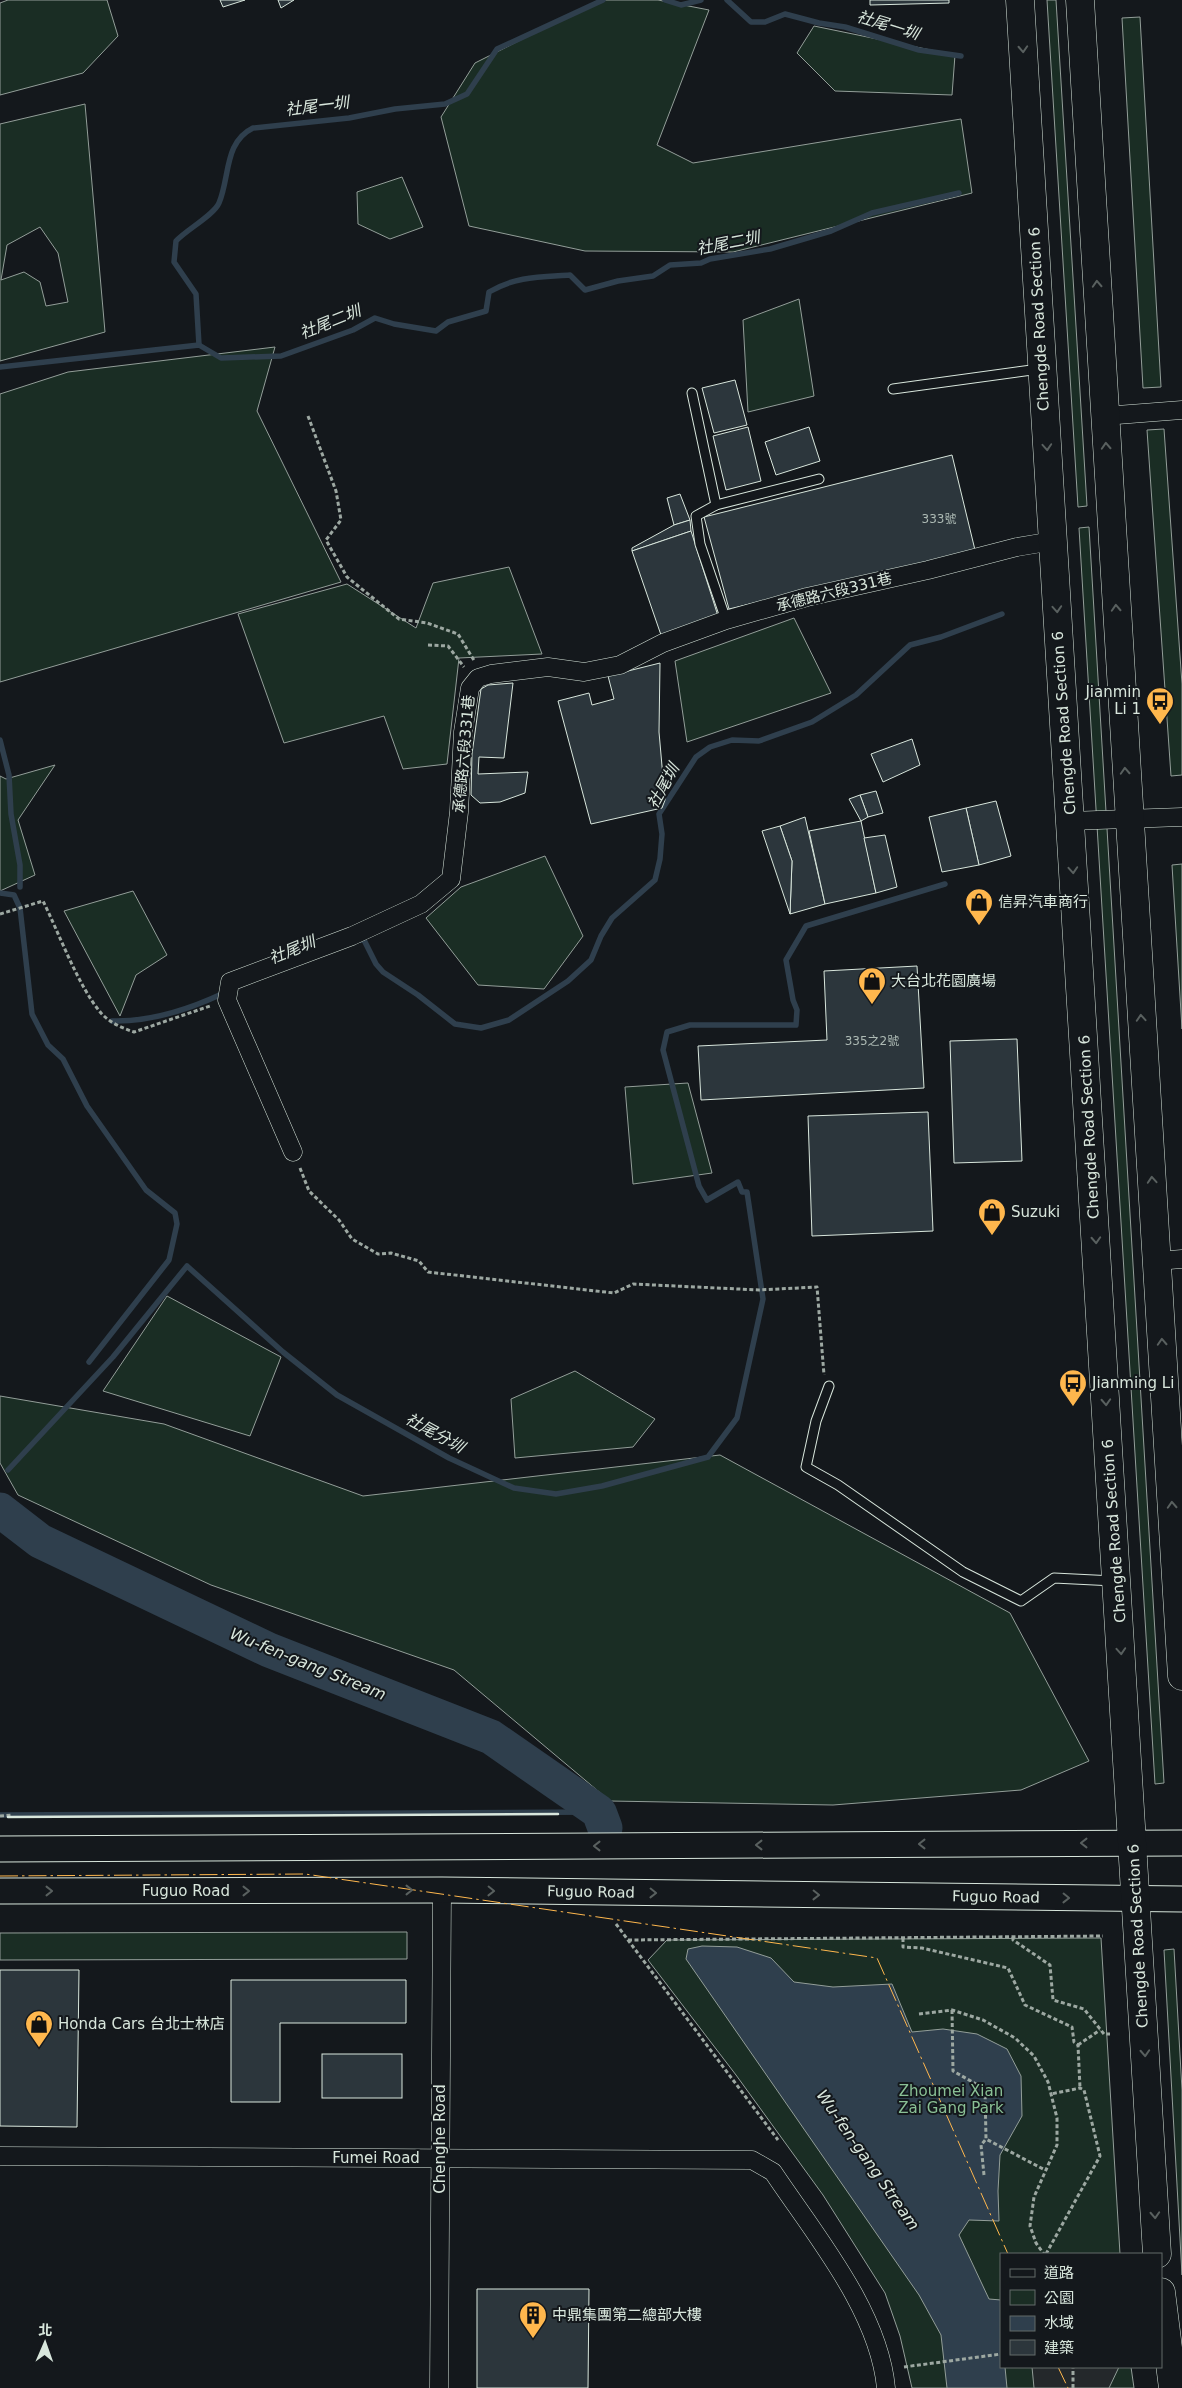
<svg xmlns="http://www.w3.org/2000/svg" width="1182" height="2388" font-family="'DejaVu Sans','Noto Sans TC',sans-serif">
<rect width="100%" height="100%" fill="#14181c"/>
<g fill="#1a2d24" stroke="#939e99" fill-rule="evenodd">
<polygon points="8,0 107,0 118,36 83,73 0,95 0,3"/>
<polygon points="600,0 658,0 709,10 657,145 693,163 961,119 972,193 733,252 585,251 469,226 441,117 475,63"/>
<polygon points="1047,0 1056,0 1087,506 1078,507"/>
<polygon points="1140,17 1161,387 1143,388 1122,18"/>
<polygon points="814,26 955,55 952,95 835,91 797,53"/>
<path d="M85 104 105 332 0 361V124ZM40 227 58 253 68 302 46 306 40 282 24 272 1 280 7 245Z"/>
<polygon points="402,177 423,227 390,239 358,224 357,192"/>
<polygon points="799,299 814,396 748,412 743,320"/>
<polygon points="275,347 257,411 341,582 0,682 0,394 68,372"/>
<polygon points="1164,429 1182,684 1182,775 1171,776 1147,430"/>
<polygon points="1089,527 1164,1783 1155,1784 1079,528"/>
<polygon points="509,567 542,654 459,658 447,764 403,769 384,716 284,743 238,614 347,584 416,628 433,583"/>
<polygon points="794,618 831,693 687,742 675,661"/>
<polygon points="55,765 18,820 35,875 0,891 0,776 6,779"/>
<polygon points="545,856 583,936 544,989 478,985 426,918 461,887"/>
<polygon points="1182,864 1182,1029 1172,865"/>
<polygon points="133,891 167,955 136,975 120,1016 64,911"/>
<polygon points="688,1083 712,1173 633,1184 625,1087"/>
<polygon points="167,1296 281,1357 250,1436 103,1391"/>
<polygon points="575,1371 655,1419 633,1447 515,1458 511,1399"/>
<polygon points="0,1396 164,1424 363,1496 720,1455 1010,1613 1089,1761 1021,1790 833,1805 610,1801 454,1670 211,1585 18,1495 0,1463"/>
<polygon points="407,1932 407,1959 0,1960 0,1933"/>
<polygon points="1101,1938 1120,2254 1001,2254 1001,2367 1131,2367 1134,2388 912,2388 900,2336 885,2293 823,2195 736,2075 648,1960 667,1940"/>
<polygon points="1174,1949 1182,2090 1182,2275 1164,1950"/>
</g>
<polygon fill="#24282b" stroke="#939e99" points="1032,2367 1119,2367 1109,2388 1034,2388"/>
<polygon fill="#2f3f4d" stroke="#939e99" points="702,1946 737,1947 771,1958 794,1982 833,1987 892,1984 912,2032 943,2029 977,2034 1007,2049 1021,2076 1022,2116 1000,2155 998,2191 999,2221 969,2220 959,2235 989,2299 1001,2300 1001,2367 1005,2367 1007,2388 947,2388 941,2335 919,2295 686,1959 688,1949"/>
<g fill="none" stroke-linecap="round" stroke-linejoin="round">
<g stroke="#2f3f4d" stroke-width="5.5">
<polyline points="665,0 681,5 701,0"/>
<polyline points="727,0 751,22 765,22 785,14 819,23 845,27 919,50 961,56"/>
<path d="M199 345 196 294 174 262 176 241C186 230 214 215 219 203 230 177 224 142 253 128L349 118 395 109 445 104 467 94 497 49 603 0"/>
<path d="M0 367 199 345 221 358 281 356 353 330 375 318 394 324 436 331 448 322 486 311 489 292C516 276 540 277 570 275L585 290 618 281 653 276 670 265 701 263 710 259 770 249 831 231 872 213 959 193"/>
<polyline points="0,740 9,775 11,814 20,865 20,887"/>
<polyline points="0,893 14,895 20,908 32,1014 48,1045 63,1059 87,1106 146,1190 175,1213 177,1224 169,1260 89,1362"/>
<polyline points="358,940 364,940 376,964 383,972 418,995 455,1024 481,1028 509,1020 568,981 591,960 601,936 612,918 655,880 660,859 662,834 659,814 696,757 710,747 732,740 759,741 812,722 856,695 910,645 941,637 1002,614"/>
<path d="M112 1021C151 1022 190 1009 224 993"/>
<polyline points="8,1470 113,1357 187,1266 283,1352 337,1395 449,1458 514,1488 556,1494 602,1486 708,1457 737,1418 763,1299 747,1192 742,1192 738,1182 707,1200 699,1186 663,1050 667,1032 690,1025 796,1025 797,1010 793,1000 786,960 806,926 945,884"/>
<polyline points="0,1815 599,1812"/>
</g>
<polyline stroke="#2f3f4d" stroke-width="35" points="0,1510 40,1541 269,1650 491,1737 599,1812 605,1828"/>
</g>
<g fill="#2c363c" stroke="#d8e6dc">
<polygon points="220,0 245,0 223,7"/>
<polygon points="278,0 294,0 281,8"/>
<polygon points="870,0 949,0 949,3 870,5"/>
<polygon points="735,380 747,425 714,433 702,388"/>
<polygon points="748,427 761,481 726,490 713,436"/>
<polygon points="809,427 820,461 776,475 765,442"/>
<polygon points="952,455 975,550 729,609 704,517"/>
<polygon points="680,494 690,520 674,525 667,498"/>
<polygon points="690,520 691,531 632,551 632,548 674,525"/>
<polygon points="691,531 718,616 661,635 632,551"/>
<polygon points="660,663 659,732 665,800 662,808 591,824 558,701 589,693 592,705 614,699 608,676"/>
<polygon points="513,683 504,758 479,757 478,774 528,772 525,793 500,802 480,803 471,795 472,754 481,689 488,685"/>
<polygon points="912,739 920,765 883,782 871,754"/>
<polygon points="876,791 883,813 868,817 860,795"/>
<polygon points="860,795 868,817 861,821 849,799"/>
<polygon points="996,801 1011,856 979,865 966,808"/>
<polygon points="966,808 979,865 942,872 929,817"/>
<polygon points="805,817 825,904 790,914 792,861 780,826"/>
<polygon points="861,821 876,893 825,904 809,831"/>
<polygon points="780,826 792,861 790,914 762,831"/>
<polygon points="885,835 897,887 876,893 864,838"/>
<polygon points="917,966 924,1088 701,1100 698,1046 827,1040 824,971"/>
<polygon points="1017,1039 1022,1161 954,1163 950,1041"/>
<polygon points="928,1112 933,1231 812,1236 808,1116"/>
<polygon points="0,1970 79,1970 77,2127 0,2126"/>
<polygon points="231,1980 406,1980 406,2023 280,2023 280,2102 231,2102"/>
<rect x="322" y="2054" width="80" height="44"/>
<polygon points="477,2289 589,2289 588,2388 477,2388"/>
</g>
<g fill="none" stroke-linecap="round" stroke-linejoin="round">
<g stroke="#d8e6dc" stroke-width="11">
<g id="lane">
<polyline points="893,389 1039,369"/>
<polyline points="692,393 716,505"/>
<polyline points="726,620 700,544 696,516 716,505 819,479"/>
<polyline points="829,1386 816,1421 806,1467 838,1485 963,1572 1021,1601 1054,1578 1114,1581"/>
</g>
</g>
<g stroke="#d8e6dc" stroke-width="19">
<g id="street">
<polyline points="1104,416 1182,410"/>
<polyline points="1070,821 1182,817"/>
<polyline points="293,1152 227,1000 230,982 352,936 421,904 451,879 459,812 463,732 470,688 478,678 491,674 548,667 584,672 620,665 663,643 726,620 807,597 928,570 1017,547 1053,541"/>
<polyline points="1157,1261 1182,1259"/>
<path d="M0 2156 752 2160 773 2172C815 2235 879 2311 886 2388"/>
<polyline points="439,2388 442,1890"/>
</g>
</g>
<g stroke="#d8e6dc" stroke-width="27">
<g id="secondary">
<polyline points="0,1849 1182,1843"/>
<polyline points="0,1891 442,1890 1182,1899"/>
</g>
</g>
<g stroke="#d8e6dc" stroke-width="29">
<g id="primary">
<polyline points="1020,0 1157,2254"/>
<polyline points="1080,0 1182,1676"/>
<polyline points="1161,2292 1173,2388"/>
</g>
</g>
<g stroke="#9da8a2" stroke-width="3" stroke-dasharray="4 2.5" stroke-linecap="butt">
<polyline points="308,416 336,491 341,520 326,540 347,577 399,619 427,623 458,634 475,662"/>
<polyline points="428,645 448,646 464,667"/>
<path d="M0 914 43 901C59 933 78 986 101 1013 110 1023 122 1028 134 1032L210 1006"/>
<polyline points="300,1168 309,1191 339,1220 352,1239 378,1254 391,1253 419,1261 428,1272 614,1293 633,1284 759,1290 817,1287 824,1375"/>
<polyline points="0,1816 12,1815"/>
<polyline points="616,1924 778,2140"/>
<polyline points="1013,1937 1013,1940 1050,1965 1053,2000 1084,2009 1104,2034 1110,2034"/>
<polyline points="903,1938 903,1947 922,1948 1008,1968 1025,2005 1072,2027 1074,2042 1078,2045 1080,2088"/>
<polyline points="628,1940 1103,1936"/>
<polyline points="952,2010 953,2071 985,2089 986,2139 1045,2170"/>
<polyline points="919,2014 952,2010 983,2020 1015,2038 1034,2056 1048,2082 1057,2118 1057,2145 1034,2197 1030,2226 1036,2243 1044,2254"/>
<polyline points="1078,2045 1100,2030"/>
<polyline points="984,2175 981,2145 986,2139"/>
<polyline points="1046,2254 1100,2156 1084,2090 1080,2088 1051,2094"/>
<polyline points="904,2367 1001,2354"/>
<polyline points="1073,2388 1073,2367"/>
</g>
<use href="#lane" stroke="#14181c" stroke-width="9"/>
<use href="#street" stroke="#14181c" stroke-width="18"/>
<use href="#secondary" stroke="#14181c" stroke-width="25"/>
<use href="#primary" stroke="#14181c" stroke-width="28"/>
<polyline stroke="#d8e6dc" stroke-width="2.5" points="8,1817 558,1814"/>
<g stroke="#ffb74d" stroke-width="1" stroke-dasharray="18 4 2.5 4" stroke-linecap="butt">
<polyline points="0,1876 305,1874 877,1958 1008,2254"/>
<polyline points="1058,2367 1068,2388"/>
</g>
</g>
<defs><path id="oneway-chevron" d="M-2-3.5L2.5 0L-2 3.5" fill="none" stroke-width="1.6" stroke-linecap="round" stroke-linejoin="round" transform="scale(1.25)"/></defs>
<g stroke="#59605f">
<use href="#oneway-chevron" transform="translate(1023 49) rotate(87)"/>
<use href="#oneway-chevron" transform="translate(1097 284) rotate(-93)"/>
<use href="#oneway-chevron" transform="translate(1106 446) rotate(-93)"/>
<use href="#oneway-chevron" transform="translate(1047 447) rotate(86)"/>
<use href="#oneway-chevron" transform="translate(1116 608) rotate(-93)"/>
<use href="#oneway-chevron" transform="translate(1057 609) rotate(86)"/>
<use href="#oneway-chevron" transform="translate(1125 771) rotate(-93)"/>
<use href="#oneway-chevron" transform="translate(1073 870) rotate(86)"/>
<use href="#oneway-chevron" transform="translate(1141 1018) rotate(-94)"/>
<use href="#oneway-chevron" transform="translate(1152 1180) rotate(-94)"/>
<use href="#oneway-chevron" transform="translate(1096 1240) rotate(87)"/>
<use href="#oneway-chevron" transform="translate(1162 1342) rotate(-93)"/>
<use href="#oneway-chevron" transform="translate(1106 1402) rotate(87)"/>
<use href="#oneway-chevron" transform="translate(1172 1505) rotate(-93)"/>
<use href="#oneway-chevron" transform="translate(1121 1651) rotate(86)"/>
<use href="#oneway-chevron" transform="translate(1084 1843) rotate(180)"/>
<use href="#oneway-chevron" transform="translate(922 1844) rotate(180)"/>
<use href="#oneway-chevron" transform="translate(759 1845) rotate(180)"/>
<use href="#oneway-chevron" transform="translate(597 1846) rotate(180)"/>
<use href="#oneway-chevron" transform="translate(409 1890)"/>
<use href="#oneway-chevron" transform="translate(49 1891)"/>
<use href="#oneway-chevron" transform="translate(246 1891)"/>
<use href="#oneway-chevron" transform="translate(491 1891) rotate(1)"/>
<use href="#oneway-chevron" transform="translate(653 1893) rotate(1)"/>
<use href="#oneway-chevron" transform="translate(816 1895) rotate(1)"/>
<use href="#oneway-chevron" transform="translate(1066 1898) rotate(1)"/>
<use href="#oneway-chevron" transform="translate(1145 2053) rotate(87)"/>
<use href="#oneway-chevron" transform="translate(1155 2215) rotate(87)"/>
</g>
<defs>
<g id="bus-pin" transform="scale(1.4375)"><path d="M0 17L-7.5 6A9.5 9.5 0 1 1 7.5 6Z" fill="#ffb74d" stroke="#14181c"/><path d="M-5-6H5V4H4V6H2V4H-2V6H-4V4H-5ZM-3.5-4V0h7V-4ZM-3.5 1.2v1.5H-2V1.2ZM2 1.2v1.5H3.5V1.2Z" fill="#111"/></g>
<g id="shop-pin" transform="scale(1.4375)"><path d="M0 17L-7.5 6A9.5 9.5 0 1 1 7.5 6Z" fill="#ffb74d" stroke="#14181c"/><path d="M-5-2.5h2.3a2.7 3.5 0 0 1 5.4 0H5L5.5 6h-11ZM-1.5-2.5h3a1.5 2.3 0 0 0-3 0Z" fill="#111"/></g>
<g id="building-pin" transform="scale(1.4375)"><path d="M0 17L-7.5 6A9.5 9.5 0 1 1 7.5 6Z" fill="#ffb74d" stroke="#14181c"/><path d="M-4-6H4V6H1V3H-1V6H-4ZM-2.5-4.3h1.7v1.8h-1.7ZM.8-4.3h1.7v1.8H.8ZM-2.5-1h1.7V.8h-1.7ZM.8-1h1.7V.8H.8Z" fill="#111"/></g>
</defs>
<g fill-rule="evenodd">
<use href="#bus-pin" x="1160" y="701"/>
<use href="#shop-pin" x="979" y="902"/>
<use href="#shop-pin" x="872" y="981"/>
<use href="#shop-pin" x="992" y="1212"/>
<use href="#bus-pin" x="1073" y="1383"/>
<use href="#shop-pin" x="39" y="2024"/>
<use href="#building-pin" x="533" y="2315"/>
</g>
<g text-anchor="middle" dominant-baseline="central" stroke-width="4" stroke-linejoin="round" paint-order="stroke">
<g font-size="12" fill="#adbab4">
<text x="939" y="519">333號</text>
<text x="872" y="1041">335之2號</text>
</g>
<g font-size="15" fill="#d8e6dc" stroke="#14181c">
<text transform="translate(1039 319) rotate(-93)">Chengde Road Section 6</text>
<text transform="translate(834 592) rotate(-14)">承德路六段331巷</text>
<text transform="translate(1064 723) rotate(-94)">Chengde Road Section 6</text>
<text transform="translate(464 754) rotate(-85)">承德路六段331巷</text>
<text transform="translate(1089 1127) rotate(-93)">Chengde Road Section 6</text>
<text transform="translate(1114 1531) rotate(-94)">Chengde Road Section 6</text>
<text x="186" y="1891">Fuguo Road</text>
<text transform="translate(591 1892) rotate(1)">Fuguo Road</text>
<text transform="translate(996 1897) rotate(1)">Fuguo Road</text>
<text transform="translate(1138 1936) rotate(-93)">Chengde Road Section 6</text>
<text transform="translate(440 2139) rotate(-90)">Chenghe Road</text>
<text x="376" y="2158">Fumei Road</text>
</g>
<g font-size="15" fill="#d8e6dc" stroke="#14181c" text-anchor="start">
<text x="1141" y="692" text-anchor="end">Jianmin<tspan x="1141" dy="17">Li 1</tspan></text>
<text x="998" y="902">信昇汽車商行</text>
<text x="891" y="981">大台北花園廣場</text>
<text x="1011" y="1212">Suzuki</text>
<text x="1092" y="1383">Jianming Li</text>
<text x="58" y="2024">Honda Cars 台北士林店</text>
<text x="552" y="2315">中鼎集團第二總部大樓</text>
</g>
<g font-size="15" fill="#8ac095" stroke="#14181c">
<text x="951" y="2091">Zhoumei Xian<tspan x="951" dy="17">Zai Gang Park</tspan></text>
</g>
<g font-size="16" font-style="italic" fill="#d8e6dc" stroke="#14181c">
<text transform="translate(888 25) rotate(17)">社尾一圳</text>
<text transform="translate(317 106) rotate(-7)">社尾一圳</text>
<text transform="translate(728 243) rotate(-11)">社尾二圳</text>
<text transform="translate(330 322) rotate(-22)">社尾二圳</text>
<text transform="translate(663 786) rotate(-61)">社尾圳</text>
<text transform="translate(292 950) rotate(-22)">社尾圳</text>
<text transform="translate(435 1433) rotate(29)">社尾分圳</text>
<text transform="translate(308 1664) rotate(22)">Wu-fen-gang Stream</text>
<text transform="translate(868 2160) rotate(55)">Wu-fen-gang Stream</text>
</g>
</g>
<rect x="1000" y="2253" width="162" height="115" fill="#14181c" stroke="#626a69"/>
<rect x="1010" y="2269" width="25" height="8" fill="#14181c" stroke="#626a69"/>
<text x="1044" y="2278" font-size="15" fill="#d8e6dc">道路</text>
<rect x="1010" y="2290" width="25" height="15" fill="#1a2d24" stroke="#626a69"/>
<text x="1044" y="2303" font-size="15" fill="#d8e6dc">公園</text>
<rect x="1010" y="2316" width="25" height="15" fill="#2f3f4d" stroke="#626a69"/>
<text x="1044" y="2328" font-size="15" fill="#d8e6dc">水域</text>
<rect x="1010" y="2340" width="25" height="15" fill="#2c363c" stroke="#626a69"/>
<text x="1044" y="2353" font-size="15" fill="#d8e6dc">建築</text>
<g transform="translate(45 2343) rotate(2)" stroke="#14181c" stroke-width="4" paint-order="stroke">
<path d="M0-4L9 19L0 12L-9 19Z" fill="#d8e6dc"/>
<text y="-8" font-size="14" font-weight="bold" text-anchor="middle" fill="#d8e6dc">北</text>
</g>
</svg>
